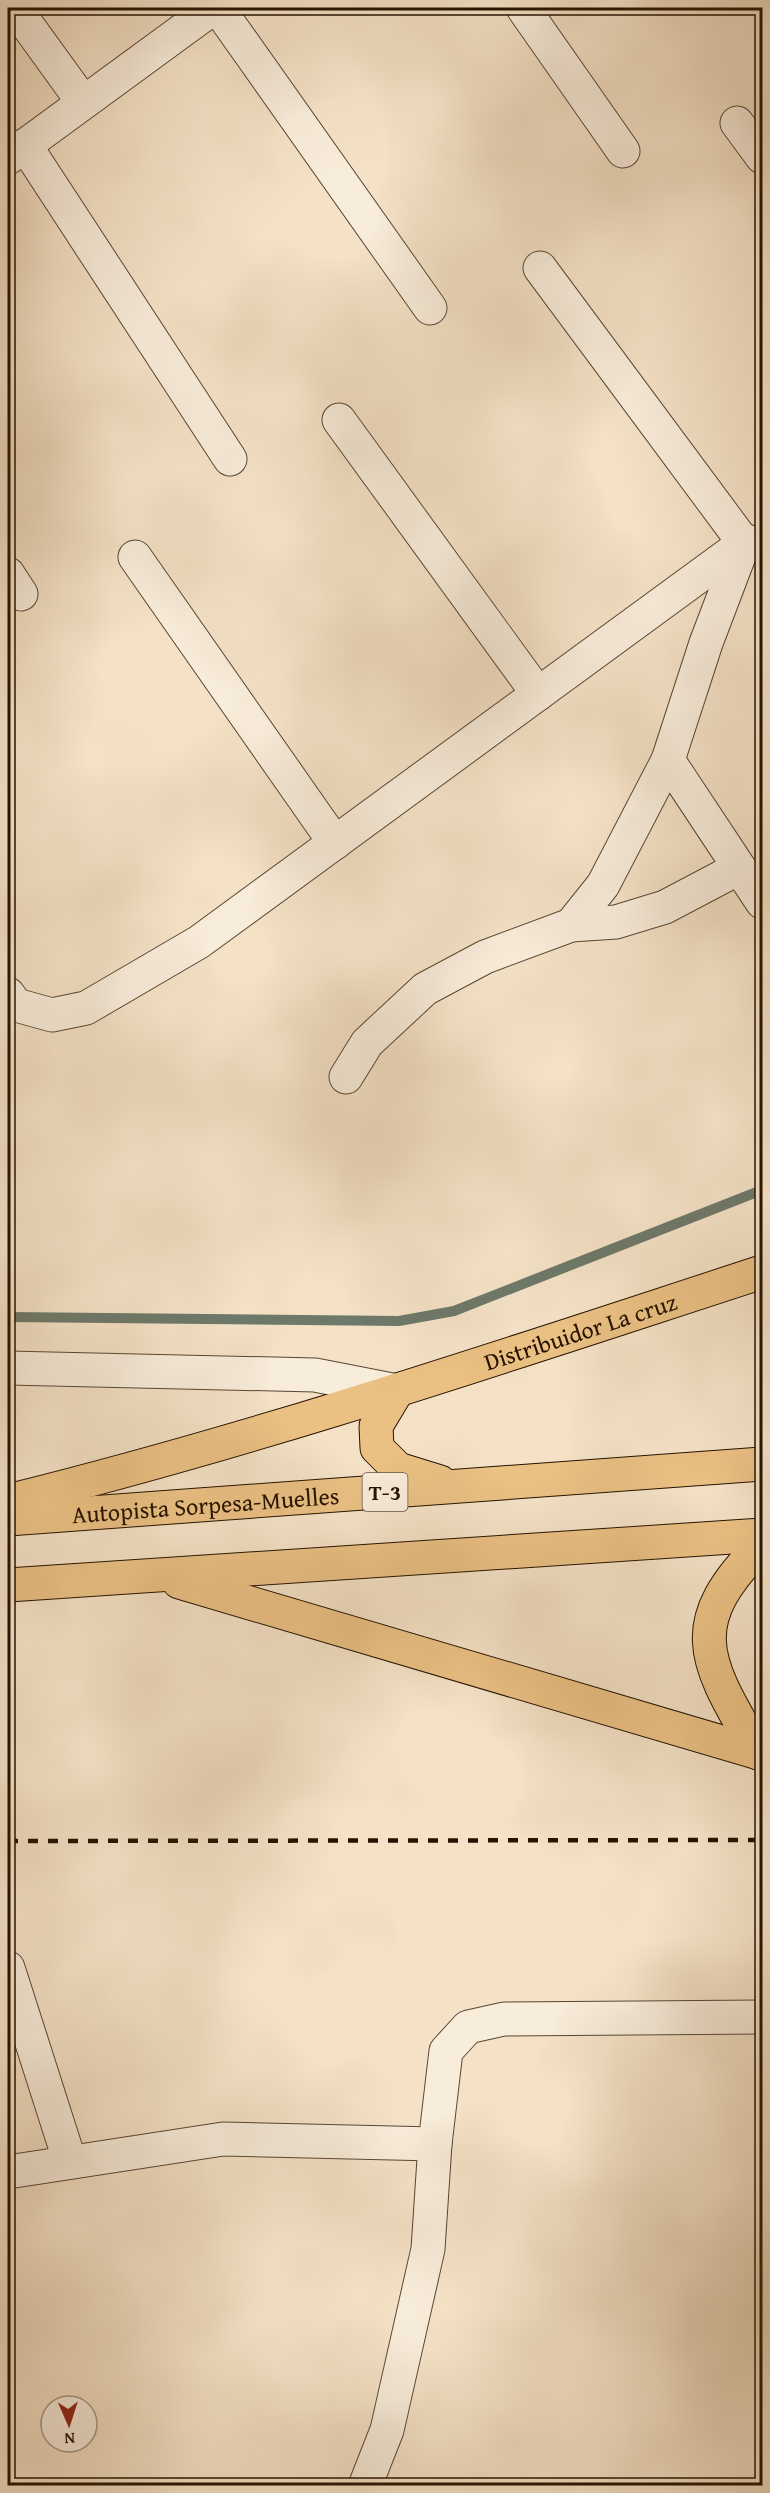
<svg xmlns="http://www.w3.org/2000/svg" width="770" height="2493" font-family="'Gentium Book Plus',serif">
<rect width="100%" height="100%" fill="#f4e1c6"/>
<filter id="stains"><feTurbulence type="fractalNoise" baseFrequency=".00333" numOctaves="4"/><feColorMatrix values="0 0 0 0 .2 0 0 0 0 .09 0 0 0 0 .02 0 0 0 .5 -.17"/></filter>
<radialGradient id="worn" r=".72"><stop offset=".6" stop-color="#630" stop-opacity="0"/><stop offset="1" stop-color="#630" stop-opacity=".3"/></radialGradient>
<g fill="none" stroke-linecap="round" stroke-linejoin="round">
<polyline stroke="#6d7969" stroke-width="10" points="8,1317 399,1321 454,1311 762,1190"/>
<g stroke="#594632" stroke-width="35">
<g id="minor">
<polyline points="15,8 83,102"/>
<polyline points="218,8 430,308"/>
<polyline points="523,8 623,151"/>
<polyline points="737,123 762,157"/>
<polyline points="25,145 230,459"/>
<polyline points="8,158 213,8"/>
<polyline points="339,420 538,694"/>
<polyline points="135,557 335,843"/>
<polyline points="8,574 21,594"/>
<polyline points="668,760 762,902"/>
<polyline points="571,925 616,922 665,907 739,868"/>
<polyline points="8,994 16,1005 52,1015 86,1008 199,942 747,541"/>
<polyline points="346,1077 367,1043 425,989 485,957 571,925 603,885 668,760 706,643 744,543 540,268"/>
<polyline points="8,1368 315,1375 397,1391"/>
<polyline points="8,1968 70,2162"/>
<polyline points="8,2172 223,2139 435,2144"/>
<polyline points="365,2486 387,2430 428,2249 435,2144 446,2051 468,2027 504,2019 762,2017"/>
</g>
</g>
<g stroke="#251200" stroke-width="35">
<g id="major">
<polyline points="397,1391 376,1426 377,1448 398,1469 440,1482"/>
<path id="s1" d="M8 1501C263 1438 513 1353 762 1272"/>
<path id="s2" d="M8 1519 762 1464"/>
<polyline points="179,1582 762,1754"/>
<polyline points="8,1585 762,1535"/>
<path d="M758 1753C708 1665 678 1627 762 1545"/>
</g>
</g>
<use href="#minor" stroke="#f8ecda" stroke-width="33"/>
<use href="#major" stroke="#eac083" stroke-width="33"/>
<polyline stroke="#251200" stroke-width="4.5" stroke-dasharray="10 10" stroke-linecap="butt" points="8,1841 762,1840"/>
</g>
<g text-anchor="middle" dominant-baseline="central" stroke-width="5" stroke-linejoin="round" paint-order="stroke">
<rect fill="#f8ecda" stroke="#645341" stroke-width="1.5" x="362.5" y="1473" width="45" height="38" rx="4.5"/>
<g font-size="22" font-weight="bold" fill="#251200">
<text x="385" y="1492">T-3</text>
</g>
<g font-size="24" fill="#251200" stroke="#f8ecda">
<text stroke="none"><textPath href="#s1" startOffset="597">Distribuidor La cruz</textPath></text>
<text stroke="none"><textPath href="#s2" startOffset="198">Autopista Sorpesa-Muelles</textPath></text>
</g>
</g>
<rect width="770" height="2493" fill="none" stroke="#f4e1c6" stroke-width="30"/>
<rect x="9" y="9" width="752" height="2475" fill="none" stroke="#251200" stroke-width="3"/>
<rect x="15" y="15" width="740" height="2463" fill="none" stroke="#251200" stroke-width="1.5"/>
<g transform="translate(69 2424) rotate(177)"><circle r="28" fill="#f8ecda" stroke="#a49583" stroke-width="1.5"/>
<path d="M0-4.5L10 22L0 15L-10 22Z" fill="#8f2418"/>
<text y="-9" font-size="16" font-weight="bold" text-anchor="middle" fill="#251200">N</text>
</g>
<rect width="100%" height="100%" filter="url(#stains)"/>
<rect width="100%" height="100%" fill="url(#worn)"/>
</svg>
